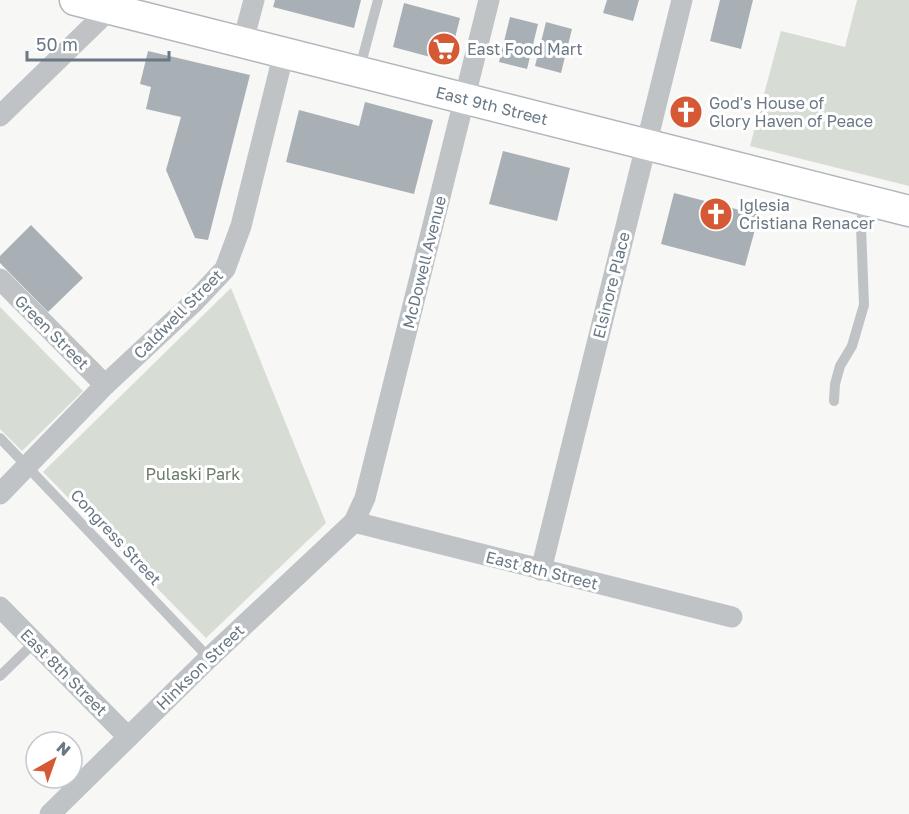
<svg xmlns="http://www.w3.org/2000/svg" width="909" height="814" font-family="'Golos Text',sans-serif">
<rect width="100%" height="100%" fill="#f7f7f5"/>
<g fill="#d7dcd4">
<polygon points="857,0 909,0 909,186 750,146 781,31 845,47"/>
<polygon points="231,288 326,523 206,638 43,472"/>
<polygon points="0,307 83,391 22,451 0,429"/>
</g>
<g fill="#a9b0b5">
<polygon points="275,0 361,0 354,28 273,7"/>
<polygon points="607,0 639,0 633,21 603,13"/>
<polygon points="720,0 753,0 741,49 710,41"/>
<polygon points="404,3 460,18 449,62 393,47"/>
<polygon points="510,17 538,24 527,69 499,62"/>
<polygon points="546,22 572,29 561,73 535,66"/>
<polygon points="148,51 250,75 208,240 195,238 166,170 181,117 146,109 151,87 140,84"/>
<polygon points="365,102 433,120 414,194 286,162 299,110 359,126"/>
<polygon points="503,151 570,168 557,221 489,204"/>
<polygon points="674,193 759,215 745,266 661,244"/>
<polygon points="31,225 83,278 48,312 0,263 0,256"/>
</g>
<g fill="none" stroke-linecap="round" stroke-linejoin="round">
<g stroke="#b1b7bb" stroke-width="33">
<g id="secondary">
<path id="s1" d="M75 0 909 211"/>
</g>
</g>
<g stroke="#bfc3c6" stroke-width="10">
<polyline points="359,71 378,0"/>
<polyline points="834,401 835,384 840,366 852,346 864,305 861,227 863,203"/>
<polyline points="0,438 209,658"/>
<polyline points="0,676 35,642"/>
</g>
<g stroke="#bfc3c6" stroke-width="21">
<polyline points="243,41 254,0"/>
<polyline points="0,116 110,9"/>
<polyline points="0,279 105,385"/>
<polyline points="0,494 105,385 194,302 225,269 241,226 284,52"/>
<polyline points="354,522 732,617"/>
<polyline points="541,570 682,0"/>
<polyline points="0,607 128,737"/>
<polyline points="50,814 209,658 354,522 365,498 489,0"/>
</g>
<use href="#secondary" stroke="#fff" stroke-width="30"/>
</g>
<defs>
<g id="supermarket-disc" transform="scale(1.725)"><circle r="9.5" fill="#d65936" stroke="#fff"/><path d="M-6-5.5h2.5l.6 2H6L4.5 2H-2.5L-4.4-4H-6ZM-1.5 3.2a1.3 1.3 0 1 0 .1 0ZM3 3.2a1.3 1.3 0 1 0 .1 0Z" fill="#fff"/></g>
<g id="church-disc" transform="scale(1.725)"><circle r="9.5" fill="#d65936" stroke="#fff"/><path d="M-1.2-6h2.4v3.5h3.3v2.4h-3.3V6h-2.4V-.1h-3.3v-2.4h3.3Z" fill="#fff"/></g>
</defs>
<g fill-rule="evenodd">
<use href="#supermarket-disc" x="444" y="49"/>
<use href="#church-disc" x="686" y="112"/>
<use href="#church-disc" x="716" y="214"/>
</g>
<g text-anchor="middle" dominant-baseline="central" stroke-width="6" stroke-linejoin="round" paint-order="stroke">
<g font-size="16" fill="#697884" stroke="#fff" text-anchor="start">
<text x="467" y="49">East Food Mart</text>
<text x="709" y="103">God's House of<tspan x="709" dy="18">Glory Haven of Peace</tspan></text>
<text x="739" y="205">Iglesia<tspan x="739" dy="18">Cristiana Renacer</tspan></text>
</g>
<g font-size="16" fill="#697884" stroke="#fff">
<text stroke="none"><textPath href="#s1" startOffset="430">East 9th Street</textPath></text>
<text transform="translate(424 262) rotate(-76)">McDowell Avenue</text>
<text transform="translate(611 285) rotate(-76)">Elsinore Place</text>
<text transform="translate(178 314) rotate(-45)">Caldwell Street</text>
<text transform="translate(52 332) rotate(45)">Green Street</text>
<text transform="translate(116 537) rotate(47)">Congress Street</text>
<text transform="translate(542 570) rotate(14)">East 8th Street</text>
<text transform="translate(200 667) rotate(-44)">Hinkson Street</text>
<text transform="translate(64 672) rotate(45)">East 8th Street</text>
</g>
<g font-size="16" fill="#6b7b67" stroke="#fff">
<text x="193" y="474">Pulaski Park</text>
</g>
</g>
<g transform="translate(54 760) rotate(40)"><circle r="28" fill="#ffffff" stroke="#c3c9ce" stroke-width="1.5"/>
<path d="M0-4.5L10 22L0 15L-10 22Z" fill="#d65936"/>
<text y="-9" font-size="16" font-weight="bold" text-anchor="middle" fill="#697884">N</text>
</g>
<path d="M27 51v9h142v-9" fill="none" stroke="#697884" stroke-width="3"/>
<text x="36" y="51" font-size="18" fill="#697884" stroke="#ffffff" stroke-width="4.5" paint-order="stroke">50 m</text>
</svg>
